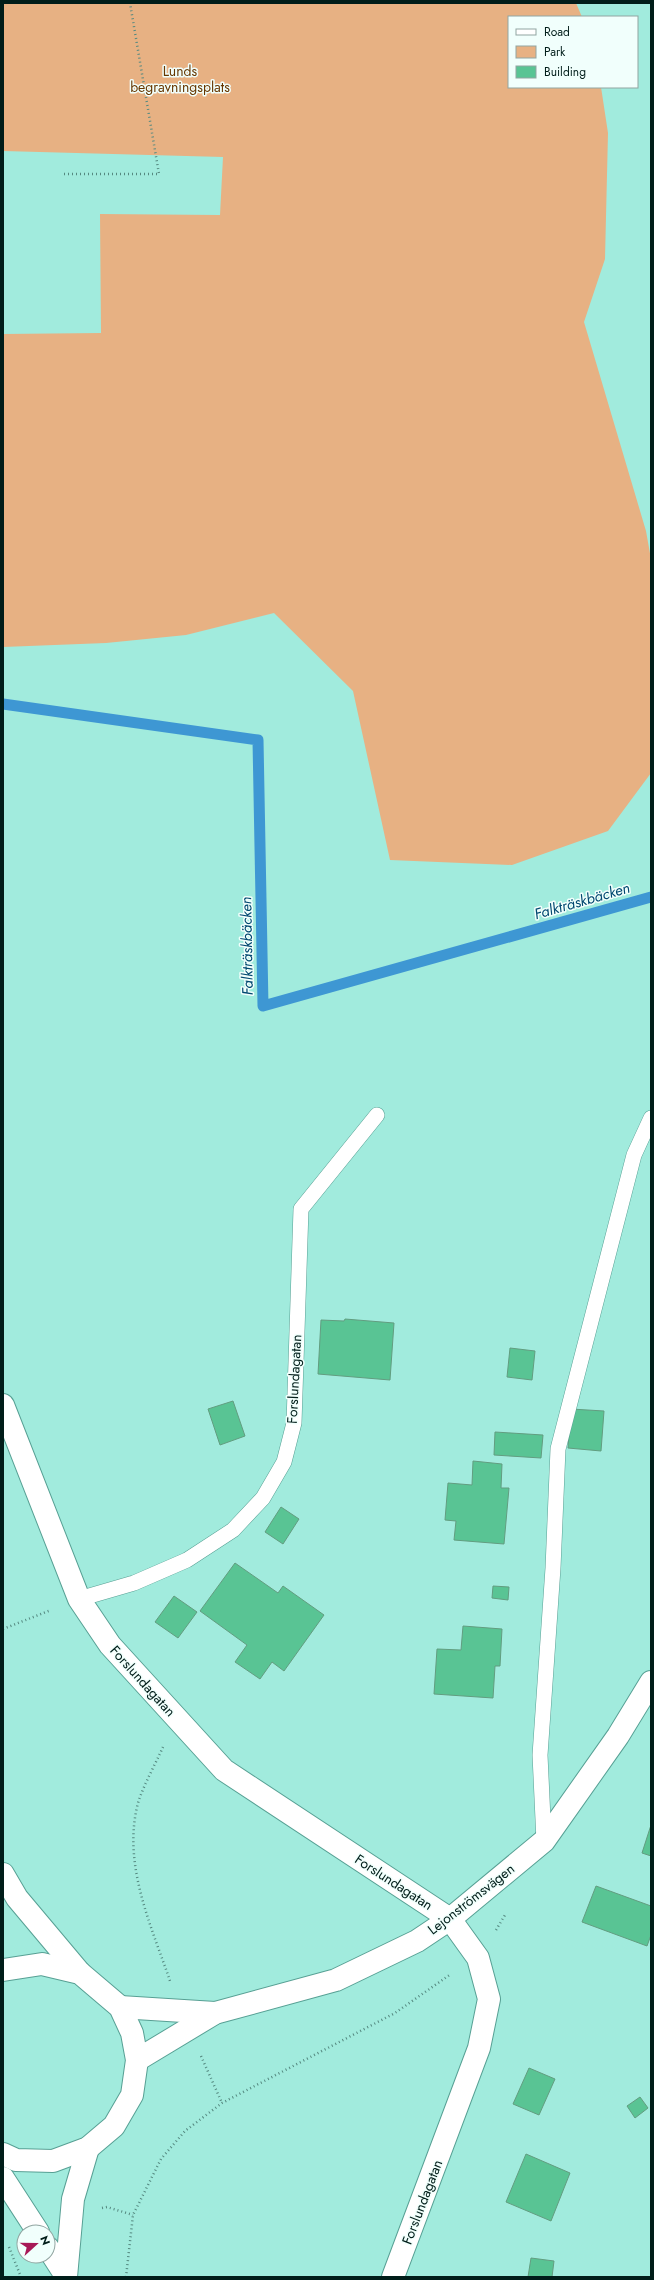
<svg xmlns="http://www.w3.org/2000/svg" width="654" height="2280" font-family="Jost,sans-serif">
<rect width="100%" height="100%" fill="#a1ebdd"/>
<polygon fill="#e7b183" points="3,3 576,3 582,17 509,17 509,87 601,87 608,133 605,259 584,322 646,531 651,559 651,773 608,831 512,865 390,860 353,691 274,613 186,635 106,643 3,647 3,334 101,333 100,214 220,215 223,157 3,151"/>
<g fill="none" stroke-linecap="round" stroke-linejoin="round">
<polyline stroke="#3e97d3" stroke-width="11" points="3,704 258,740 263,1006 651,897"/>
</g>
<g fill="#59c494" stroke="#629d80">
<polygon points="345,1319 394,1323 390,1380 318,1374 321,1320 344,1321"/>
<polygon points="510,1348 535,1351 532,1380 507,1377"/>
<polygon points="233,1401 245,1436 220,1445 208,1409"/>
<polygon points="571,1409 604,1411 601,1451 568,1448"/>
<polygon points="495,1432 543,1435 541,1458 494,1455"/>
<polygon points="473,1461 502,1464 501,1488 509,1488 504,1544 454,1540 456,1521 445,1520 448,1483 472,1485"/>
<polygon points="281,1507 299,1519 283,1544 265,1532"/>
<polygon points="235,1563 278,1593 283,1586 324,1615 284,1671 272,1662 260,1679 235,1662 247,1645 200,1611"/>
<polygon points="493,1586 509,1587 508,1600 492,1598"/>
<polygon points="174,1596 197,1612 178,1638 155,1622"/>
<polygon points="463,1626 502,1629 500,1666 495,1666 493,1698 434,1694 437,1649 461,1650"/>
<polygon points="651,1825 651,1856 642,1853"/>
<polygon points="596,1886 651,1906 651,1935 647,1946 582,1922"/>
<polygon points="529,2068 555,2079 539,2115 513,2104"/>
<polygon points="640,2097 648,2108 635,2118 627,2106"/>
<polygon points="526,2154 570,2173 551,2221 506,2202"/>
<polygon points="531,2258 554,2261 552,2277 528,2277"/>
</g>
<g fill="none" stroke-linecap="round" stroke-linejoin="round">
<g stroke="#57a094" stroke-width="16">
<g id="lane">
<polyline points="79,1599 134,1583 187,1560 233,1530 263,1498 284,1462 294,1423 301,1209 377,1115"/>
<polyline points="544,1841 540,1755 553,1568 558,1449 634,1155 651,1118"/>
</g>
</g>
<g stroke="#57a094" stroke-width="24">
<polyline id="street" points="3,1405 79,1599 110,1645 224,1770 450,1919 478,1958 489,1999 479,2048 393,2277"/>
</g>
<g stroke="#57a094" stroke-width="24">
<g id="secondary">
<polyline points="3,1874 17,1898 80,1973"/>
<polyline points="3,1970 42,1964 80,1973 120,2007 132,2033 137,2060 132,2095 114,2126 88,2148 53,2161 16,2160 3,2154"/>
<polyline points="120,2007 215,2013"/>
<polyline points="137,2060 215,2013 336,1980 417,1941 450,1919 544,1841 618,1736 651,1682"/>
<polyline points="3,2178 38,2232"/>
<polyline points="48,2248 66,2276"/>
<polyline points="66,2277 73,2199 88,2148"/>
</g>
</g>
<g stroke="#558980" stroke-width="2.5" stroke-dasharray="1 3" stroke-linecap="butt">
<polyline points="64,174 159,174 130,3"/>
<polyline points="3,1629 51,1610"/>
<path d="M163 1747C155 1765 144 1784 138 1803 122 1864 151 1925 170 1981"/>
<polyline points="496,1930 505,1915"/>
<polyline points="201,2056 222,2103"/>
<polyline points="102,2208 107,2207 133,2215"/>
<polyline points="9,2247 21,2277"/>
<polyline points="126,2277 133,2215 161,2159 185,2131 222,2103 395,2013 451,1974"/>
</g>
<use href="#lane" stroke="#fff" stroke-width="15"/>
<use href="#street" stroke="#fff" stroke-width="22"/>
<use href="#secondary" stroke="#fff" stroke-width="22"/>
</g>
<g text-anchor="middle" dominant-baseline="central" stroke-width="3" stroke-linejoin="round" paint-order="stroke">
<g font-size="14" fill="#663700" stroke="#f1fffc">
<text x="180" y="71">Lunds<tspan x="180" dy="16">begravningsplats</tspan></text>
</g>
<g font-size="14" fill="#001d19" stroke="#f1fffc">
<text transform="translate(294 1379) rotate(-87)">Forslundagatan</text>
<text transform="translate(143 1681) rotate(48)">Forslundagatan</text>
<text transform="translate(394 1882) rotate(33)">Forslundagatan</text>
<text transform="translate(471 1899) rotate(-38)">Lejonströmsvägen</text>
<text transform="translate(422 2202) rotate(-69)">Forslundagatan</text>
</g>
<g font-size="15" font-style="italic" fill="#004870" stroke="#f1fffc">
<text transform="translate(582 901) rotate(-16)">Falkträskbäcken</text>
<text transform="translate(247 946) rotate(-91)">Falkträskbäcken</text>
</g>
</g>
<rect width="654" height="2280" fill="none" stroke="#001d19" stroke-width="8"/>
<rect x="508" y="16" width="130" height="72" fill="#f1fffc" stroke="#91a5a1"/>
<rect x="516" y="29" width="20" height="6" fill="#ffffff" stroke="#91a5a1"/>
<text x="544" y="36" font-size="12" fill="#001d19">Road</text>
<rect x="516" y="46" width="20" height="12" fill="#e7b183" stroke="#91a5a1"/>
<text x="544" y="56" font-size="12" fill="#001d19">Park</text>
<rect x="516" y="66" width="20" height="12" fill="#59c494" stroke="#91a5a1"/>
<text x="544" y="76" font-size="12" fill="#001d19">Building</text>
<g transform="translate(36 2244) rotate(69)"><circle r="19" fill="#f1fffc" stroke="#91a5a1"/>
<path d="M0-3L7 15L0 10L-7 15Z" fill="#a81957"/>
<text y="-6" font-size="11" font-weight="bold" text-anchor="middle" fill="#001d19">N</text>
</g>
</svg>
